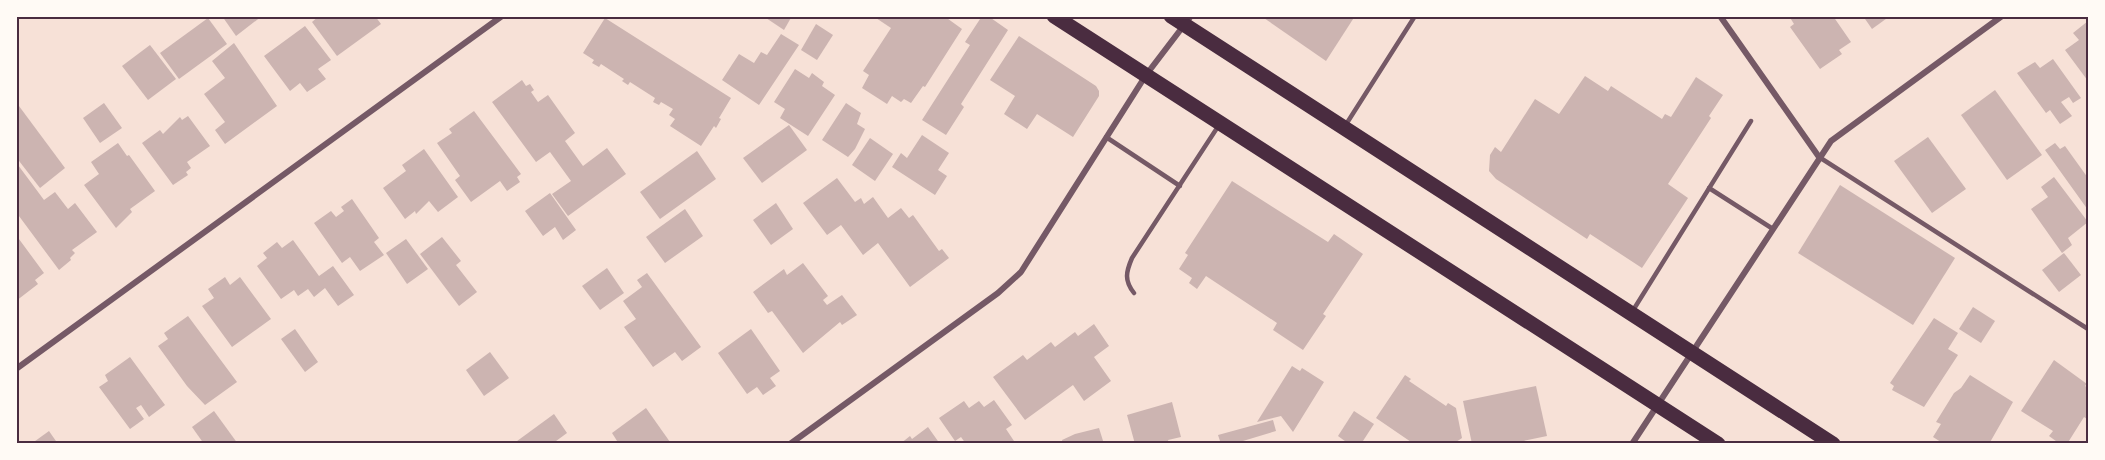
<svg xmlns="http://www.w3.org/2000/svg" width="2105" height="460" font-family="'Noto Sans',sans-serif">
<rect width="100%" height="100%" fill="#f7e1d7"/>
<g fill="#ccb4b1">
<polygon points="222,16 262,16 236,36"/>
<polygon points="319,16 375,16 381,24 337,56 312,22"/>
<polygon points="763,16 792,16 784,30"/>
<polygon points="873,16 944,16 962,29 925,87 923,86 911,103 904,99 901,102 892,96 887,104 862,88 869,75 863,71 891,28"/>
<polygon points="982,16 988,16 1008,30 961,104 964,107 946,135 922,120 970,45 965,42"/>
<polygon points="1261,16 1355,16 1326,61"/>
<polygon points="1789,16 1833,16 1851,42 1839,50 1842,54 1820,69 1790,27 1794,24"/>
<polygon points="1863,16 1890,16 1872,29"/>
<polygon points="208,18 227,44 179,79 160,53"/>
<polygon points="605,18 731,98 719,118 721,119 716,128 714,126 701,146 670,126 675,119 669,115 673,109 661,102 659,105 653,102 655,98 630,82 628,85 622,81 624,79 601,64 599,67 592,63 594,60 583,53"/>
<polygon points="2088,21 2088,81 2065,50 2079,40 2073,33"/>
<polygon points="816,24 833,35 817,60 801,50"/>
<polygon points="305,26 331,60 318,69 326,79 307,92 300,83 290,91 264,56"/>
<polygon points="781,34 799,45 759,105 722,80 739,54 754,63 761,52 767,55"/>
<polygon points="1019,36 1096,86 1099,91 1099,96 1073,137 1037,114 1027,129 1004,114 1015,96 990,80"/>
<polygon points="234,43 277,106 225,144 215,130 225,122 204,94 225,78 212,61"/>
<polygon points="150,45 176,79 148,100 122,66"/>
<polygon points="2053,59 2081,98 2073,103 2069,97 2061,102 2072,116 2060,124 2050,110 2046,113 2017,73 2035,62 2040,68"/>
<polygon points="795,69 809,78 812,73 824,82 822,86 835,95 808,136 780,118 785,109 774,102"/>
<polygon points="1585,76 1608,91 1611,86 1662,119 1665,114 1671,117 1696,77 1723,95 1709,116 1711,118 1668,184 1688,198 1642,268 1590,234 1587,239 1496,179 1489,171 1490,155 1495,147 1501,152 1535,99 1559,114"/>
<polygon points="522,80 526,86 530,84 534,90 531,92 538,102 548,95 575,133 565,141 583,166 607,148 626,174 568,216 552,194 571,181 550,152 536,162 492,102"/>
<polygon points="1995,90 2042,155 2007,180 1961,115"/>
<polygon points="16,102 65,168 40,188 16,157"/>
<polygon points="104,103 122,128 100,143 83,118"/>
<polygon points="846,103 861,113 857,124 865,129 855,149 848,157 822,140"/>
<polygon points="474,111 521,174 517,177 520,182 507,191 500,181 471,202 455,180 460,176 437,143 452,133 449,129"/>
<polygon points="188,116 210,146 187,162 191,168 186,172 188,175 173,185 142,143 160,130 163,134 180,117 182,120"/>
<polygon points="789,125 807,150 762,183 743,158"/>
<polygon points="922,135 949,153 938,170 947,176 935,195 892,167 901,153 907,158"/>
<polygon points="1928,137 1966,189 1932,213 1894,161"/>
<polygon points="870,138 893,154 875,181 852,165"/>
<polygon points="118,143 127,156 129,155 155,191 130,209 132,212 116,228 84,185 99,174 91,162"/>
<polygon points="2055,143 2060,149 2065,146 2088,178 2088,210 2045,150"/>
<polygon points="424,149 458,197 438,212 429,201 416,214 415,211 405,219 383,188 406,171 402,165"/>
<polygon points="697,151 716,179 660,219 640,192"/>
<polygon points="18,165 44,200 55,192 68,209 75,203 97,232 72,250 75,253 70,258 71,260 59,270 16,212"/>
<polygon points="2054,177 2088,222 2068,238 2072,245 2062,253 2031,209 2048,197 2041,187"/>
<polygon points="837,178 855,202 861,198 864,204 873,197 888,218 901,208 909,218 913,215 939,251 942,249 949,258 910,287 878,243 863,255 841,225 827,235 803,203"/>
<polygon points="1232,181 1328,242 1334,234 1363,254 1323,314 1326,316 1303,350 1273,330 1277,323 1206,276 1197,289 1189,283 1192,278 1179,269 1188,255 1185,253"/>
<polygon points="1840,185 1955,258 1913,325 1798,253"/>
<polygon points="550,193 576,230 563,240 555,227 543,236 525,211"/>
<polygon points="352,199 379,238 374,242 384,255 360,271 350,257 342,263 314,223 331,211 336,217 344,211 341,207"/>
<polygon points="776,203 793,229 771,245 753,220"/>
<polygon points="685,209 703,236 665,263 646,237"/>
<polygon points="16,235 44,273 35,280 38,284 16,301"/>
<polygon points="442,237 461,261 456,265 477,292 459,306 420,254"/>
<polygon points="406,239 428,269 407,284 386,253"/>
<polygon points="293,240 319,276 333,266 354,295 338,306 325,288 314,297 308,289 298,296 294,290 281,299 257,266 267,258 263,253 277,242 282,248"/>
<polygon points="2064,253 2081,275 2059,292 2042,270"/>
<polygon points="803,263 828,296 823,300 827,305 842,295 857,315 842,325 840,322 803,353 772,311 768,313 753,292 784,269 787,275"/>
<polygon points="607,268 624,293 600,310 582,286"/>
<polygon points="647,273 701,347 682,361 675,352 653,367 624,327 636,319 623,301 642,287 637,280"/>
<polygon points="225,277 230,285 240,277 271,319 232,347 202,306 214,298 208,289"/>
<polygon points="1973,307 1995,321 1981,343 1959,329"/>
<polygon points="188,316 237,382 205,405 187,386 158,346 168,339 164,333"/>
<polygon points="1934,318 1958,333 1948,349 1958,355 1924,407 1892,390 1894,386 1890,383"/>
<polygon points="1094,324 1109,346 1094,357 1111,381 1084,401 1073,385 1025,420 993,377 1023,355 1027,360 1051,342 1055,347 1075,332 1078,336"/>
<polygon points="295,329 318,362 305,372 281,339"/>
<polygon points="751,329 780,371 770,378 776,386 763,395 757,387 747,394 718,353"/>
<polygon points="490,352 509,378 484,396 466,370"/>
<polygon points="130,357 165,405 149,417 141,405 136,408 144,419 130,429 99,387 108,381 105,375"/>
<polygon points="2054,360 2087,384 2085,386 2088,388 2088,416 2087,419 2084,417 2067,444 2060,444 2049,436 2053,431 2021,411"/>
<polygon points="1292,366 1300,371 1302,368 1324,382 1293,432 1281,416 1257,422"/>
<polygon points="1405,375 1411,379 1409,381 1446,406 1448,403 1456,408 1462,438 1453,444 1414,444 1376,418"/>
<polygon points="1970,375 2013,402 1989,444 1944,444 1933,437 1941,424 1936,422 1954,393 1961,388"/>
<polygon points="1536,386 1547,436 1509,444 1472,444 1463,401"/>
<polygon points="994,400 1012,425 1006,429 1016,444 966,444 961,437 955,441 939,418 964,401 969,408 979,401 984,407"/>
<polygon points="1172,402 1181,437 1168,440 1169,444 1135,444 1127,415"/>
<polygon points="646,408 670,442 619,444 612,433"/>
<polygon points="214,411 238,444 204,444 192,427"/>
<polygon points="1354,411 1374,424 1361,444 1349,444 1338,436"/>
<polygon points="554,414 567,433 552,444 513,444"/>
<polygon points="1273,420 1276,431 1233,444 1221,444 1218,435"/>
<polygon points="928,427 940,444 900,444 910,436 912,439"/>
<polygon points="1099,428 1104,444 1063,444 1062,440 1075,434"/>
<polygon points="49,431 58,444 31,444"/>
</g>
<g fill="none" stroke-linecap="round" stroke-linejoin="round">
<g stroke="#755966" stroke-width="4.5">
<polyline points="1345,126 1415,16"/>
<polyline points="1106,137 1180,186"/>
<polyline points="1819,157 2088,329"/>
<polyline points="1709,188 1773,229"/>
<path d="M1134 293C1124 280 1126 272 1132 258L1219 125"/>
<polyline points="1632,312 1751,121"/>
</g>
<g stroke="#755966" stroke-width="6">
<polyline points="1720,16 1819,157"/>
<polyline points="16,369 502,16"/>
<polyline points="790,444 998,293 1021,272 1146,75 1191,16"/>
<polyline points="1632,444 1831,141 2002,16"/>
</g>
<g stroke="#4a2c40" stroke-width="15">
<polyline points="1054,16 1718,444"/>
<polyline points="1171,16 1833,444"/>
</g>
</g>
<rect width="2105" height="460" fill="none" stroke="#fffaf5" stroke-width="36"/>
<rect x="18" y="18" width="2069" height="424" fill="none" stroke="#4a2c40" stroke-width="2"/>
</svg>
